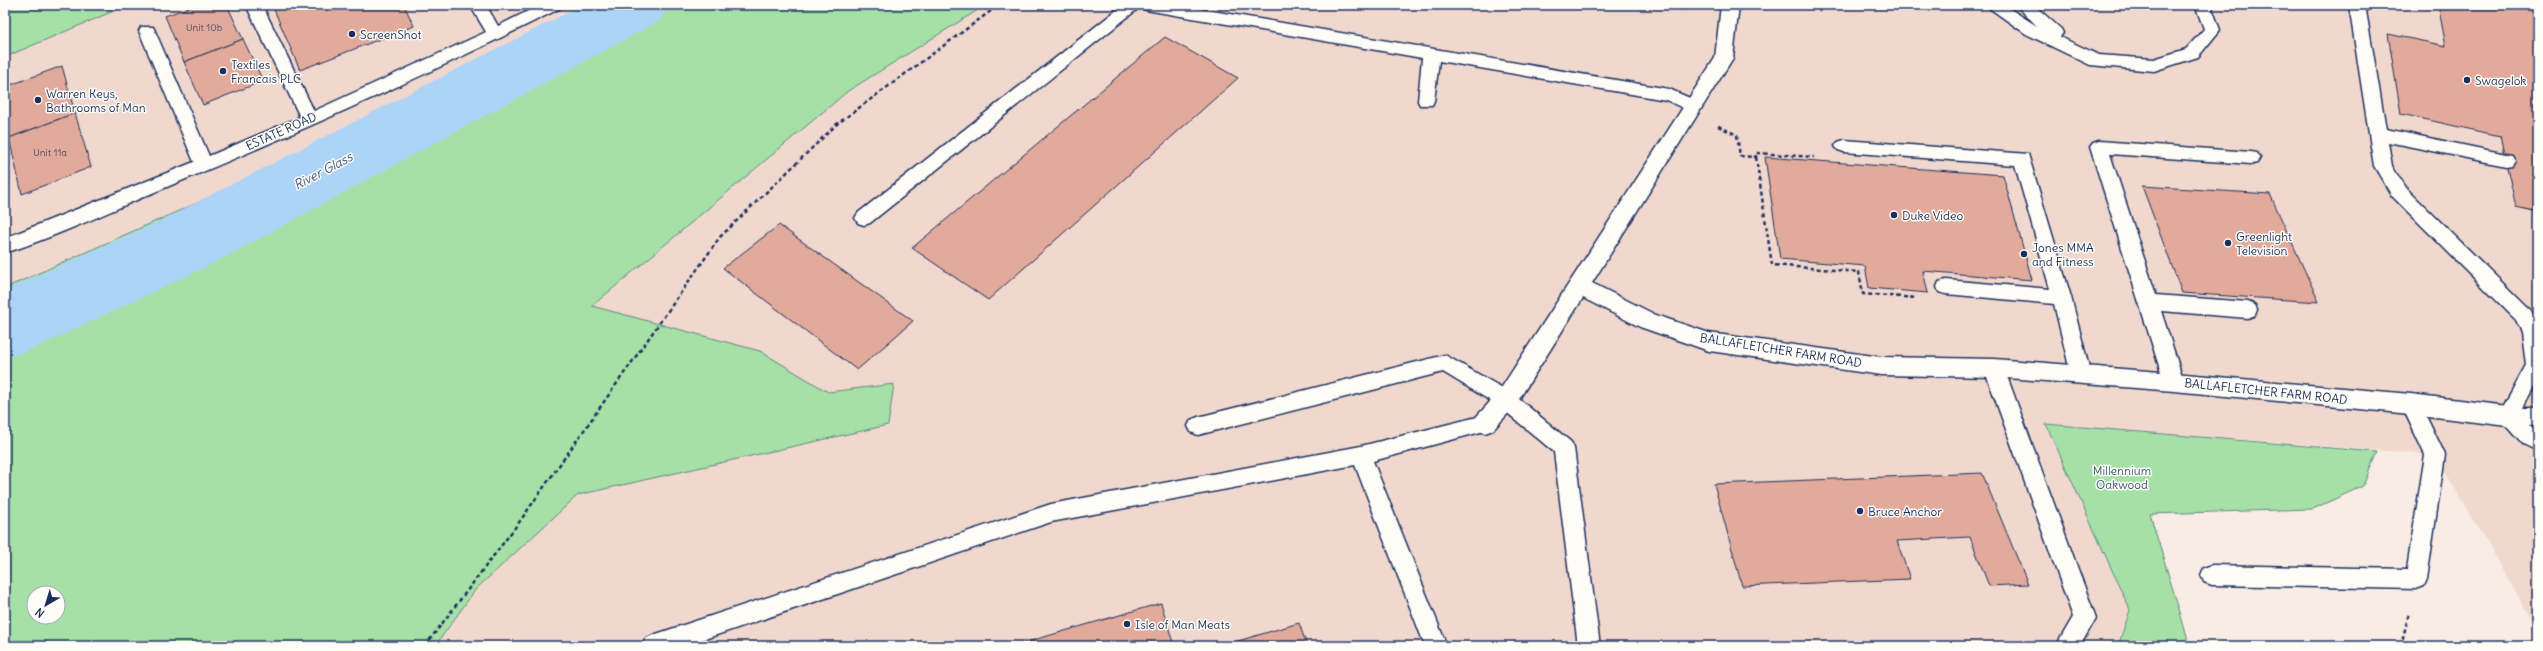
<svg xmlns="http://www.w3.org/2000/svg" width="2543" height="651" font-family="Delius,sans-serif">
<rect width="100%" height="100%" fill="#f8ece4"/>
<filter id="ink" filterUnits="userSpaceOnUse"><feTurbulence type="fractalNoise" baseFrequency=".025" numOctaves="2"/><feDisplacementMap in="SourceGraphic" scale="8" xChannelSelector="R" yChannelSelector="G"/><feConvolveMatrix kernelMatrix="1 2 1 2 8 2 1 2 1" color-interpolation-filters="sRGB"/></filter>
<g filter="url(#ink)">
<g fill="#f1d8ce">
<polygon points="97,5 591,5 228,189 5,288 5,44"/>
<polygon points="899,5 2538,5 2538,631 2435,455 2046,424 2130,610 2118,646 374,646 591,307 848,91"/>
</g>
<g fill="#a5e0a6" stroke="#608882" fill-rule="evenodd">
<polygon points="5,5 128,5 5,57"/>
<path d="M591 5H986L848 91 592 306 760 351 828 392 894 384 888 425 578 495 476 589 435 646H5V288L228 189ZM34 593H58V617H34Z"/>
<polygon points="2046,424 2377,452 2363,486 2313,509 2150,514 2190,646 2118,646 2130,610"/>
</g>
<g fill="none" stroke-linecap="round" stroke-linejoin="round">
<polygon fill="#add4f7" fill-rule="evenodd" points="582,5 669,5 659,21 218,261 33,349 5,358 5,290 164,219"/>
</g>
<g fill="#e2aa9a" stroke="#1b2f5e">
<polygon points="195,5 227,5 243,39 184,62 165,16"/>
<polygon points="272,5 404,5 414,26 300,70"/>
<polygon points="1656,5 1683,5 1682,10"/>
<polygon points="2438,5 2538,5 2538,212 2516,207 2500,136 2401,114 2388,34 2446,46"/>
<polygon points="1165,37 1238,78 988,300 912,248"/>
<polygon points="243,39 263,81 203,105 184,62"/>
<polygon points="62,66 75,113 9,138 5,122 5,87"/>
<polygon points="75,113 91,167 22,194 9,138"/>
<polygon points="1765,157 2003,175 2032,280 1923,271 1928,293 1869,288 1865,266 1780,259"/>
<polygon points="2142,186 2270,194 2319,302 2182,293"/>
<polygon points="779,225 913,321 857,370 723,268"/>
<polygon points="1982,473 2028,584 1989,586 1970,537 1897,541 1910,579 1742,586 1714,484"/>
<polygon points="1161,603 1174,646 1013,646"/>
<polygon points="1299,623 1307,646 1221,646"/>
</g>
<g fill="none" stroke-linecap="round" stroke-linejoin="round">
<g stroke="#1b2f5e" stroke-width="3">
<g id="service">
<path d="M246 5H262L314 111 486 32 470 5H486L498 26 540 5H561L559 9C433 72 304 130 174 184 118 207 62 235 5 253V238L194 162 139 31 141 27H153L155 31 209 156 300 117Z"/>
<polygon points="1123,5 1177,5 1669,89 1699,102 1701,106 1699,110 1687,110 1666,100 1439,61 1434,101 1432,105 1420,105 1418,101 1422,58 1146,10 1140,7 870,223 864,225 858,223 855,218 858,213"/>
<polygon points="1985,5 2004,5 2037,26 2016,5 2034,5 2061,29 2063,33 2060,37 2099,55 2154,59 2186,49 2204,29 2195,5 2211,5 2220,30 2198,57 2160,69 2154,71 2090,65 2026,34"/>
<polygon points="2349,5 2365,5 2386,129 2506,154 2512,155 2515,160 2512,165 2506,166 2388,142 2392,166 2404,186 2530,310 2538,325 2538,380 2523,408 2538,408 2538,424 2530,424 2538,432 2538,451 2523,444 2498,416 2526,365 2522,332 2516,320 2392,196 2374,166"/>
<polygon points="1844,140 2028,154 2071,297 2091,375 2088,381 2081,383 2074,381 2071,375 2054,304 1946,294 1939,292 1937,287 1939,282 1946,280 2050,289 2015,165 1844,152 1838,150 1835,146 1838,142"/>
<polygon points="2099,141 2251,152 2257,153 2260,158 2257,163 2251,164 2110,154 2156,295 2248,302 2255,305 2257,310 2255,315 2248,318 2161,311 2184,382 2181,388 2174,390 2167,388 2164,382 2090,147 2093,143"/>
<polygon points="1445,355 1513,394 1571,442 1574,448 1600,646 1578,646 1554,452 1499,406 1443,372 1198,435 1191,432 1188,426 1191,420 1198,417"/>
<polygon points="1994,360 2001,362 2004,368 2096,618 2080,646 2056,646 2073,617 1984,368 1987,362"/>
<polygon points="2411,396 2418,398 2445,455 2427,579 2424,586 2416,589 2212,585 2204,582 2201,575 2204,568 2212,565 2407,569 2425,455 2401,404 2404,398"/>
<polygon points="1485,415 1492,417 1495,423 1492,429 1373,461 1447,646 1425,646 1355,465 1051,522 684,646 642,646 645,639 653,635 1051,504 1361,446"/>
</g>
</g>
<g stroke="#1b2f5e" stroke-width="3">
<polygon id="minor" points="1721,5 1739,5 1733,58 1592,283 1656,315 1709,333 1881,357 1994,359 2174,373 2411,394 2508,406 2516,409 2520,416 2516,423 2508,426 2411,414 2174,391 1994,377 1881,375 1709,351 1640,327 1583,298 1514,407 1493,430 1485,433 1477,430 1473,423 1477,416 1498,393 1715,58"/>
</g>
<g stroke="#1b2f5e" stroke-width="2.5" stroke-dasharray="4 3" stroke-linecap="butt">
<polyline points="1718,126 1737,135 1740,156 1756,157 1756,153 1814,157"/>
<polyline points="1756,157 1772,265 1859,272 1863,294 1916,298"/>
<polyline points="425,646 520,521 720,237 837,124 999,5"/>
<polyline points="2401,646 2409,613"/>
</g>
<use href="#service" fill="#fdfcf7" fill-rule="evenodd"/>
<use href="#minor" fill="#fdfcf7" fill-rule="evenodd"/>
</g>
</g>
<g fill="#1b2f5e" stroke="#fdfcf7" stroke-width="1.5">
<circle cx="352" cy="34" r="4"/>
<circle cx="223" cy="71" r="4"/>
<circle cx="2467" cy="80" r="4"/>
<circle cx="38" cy="100" r="4"/>
<circle cx="1894" cy="215" r="4"/>
<circle cx="2228" cy="243" r="4"/>
<circle cx="2024" cy="254" r="4"/>
<circle cx="1860" cy="511" r="4"/>
<circle cx="1127" cy="624" r="4"/>
</g>
<g text-anchor="middle" dominant-baseline="central" stroke-width="3" stroke-linejoin="round" paint-order="stroke">
<g font-size="10" fill="#4d4e6d">
<text x="204" y="27">Unit 10b</text>
<text x="50" y="152">Unit 11a</text>
</g>
<g font-size="12" fill="#1b2f5e" stroke="#fdfcf7" text-anchor="start">
<text x="360" y="34">ScreenShot</text>
<text x="231" y="64">Textiles<tspan x="231" dy="14">Francais PLC</tspan></text>
<text x="2475" y="80">Swagelok</text>
<text x="46" y="93">Warren Keys,<tspan x="46" dy="14">Bathrooms of Man</tspan></text>
<text x="1902" y="215">Duke Video</text>
<text x="2236" y="236">Greenlight<tspan x="2236" dy="14">Television</tspan></text>
<text x="2032" y="247">Jones MMA<tspan x="2032" dy="14">and Fitness</tspan></text>
<text x="1868" y="511">Bruce Anchor</text>
<text x="1135" y="624">Isle of Man Meats</text>
</g>
<g font-size="12" fill="#1b2f5e" stroke="#fdfcf7">
<text transform="translate(281 131) rotate(-24)">ESTATE ROAD</text>
<text transform="translate(1781 350) rotate(9)">BALLAFLETCHER FARM ROAD</text>
<text transform="translate(2266 391) rotate(6)">BALLAFLETCHER FARM ROAD</text>
</g>
<g font-size="12" fill="#3e5b70" stroke="#fdfcf7">
<text x="2122" y="470">Millennium<tspan x="2122" dy="14">Oakwood</tspan></text>
</g>
<g font-size="13" font-style="italic" fill="#405884" stroke="#fdfcf7">
<text transform="translate(323 171) rotate(-28)">River Glass</text>
</g>
</g>
<rect width="2543" height="651" fill="none" stroke="#fdfcf7" stroke-width="20"/>
<rect x="10" y="10" width="2523" height="631" fill="none" stroke="#1b2f5e" stroke-width="1.5" filter="url(#ink)"/>
<g transform="translate(46 605) rotate(218)"><circle r="19" fill="#fdfcf7" stroke="#a3aaba"/>
<path d="M0-3L7 15L0 10L-7 15Z" fill="#1b2f5e"/>
<text y="-6" font-size="11" font-weight="bold" text-anchor="middle" fill="#1b2f5e">N</text>
</g>
</svg>
